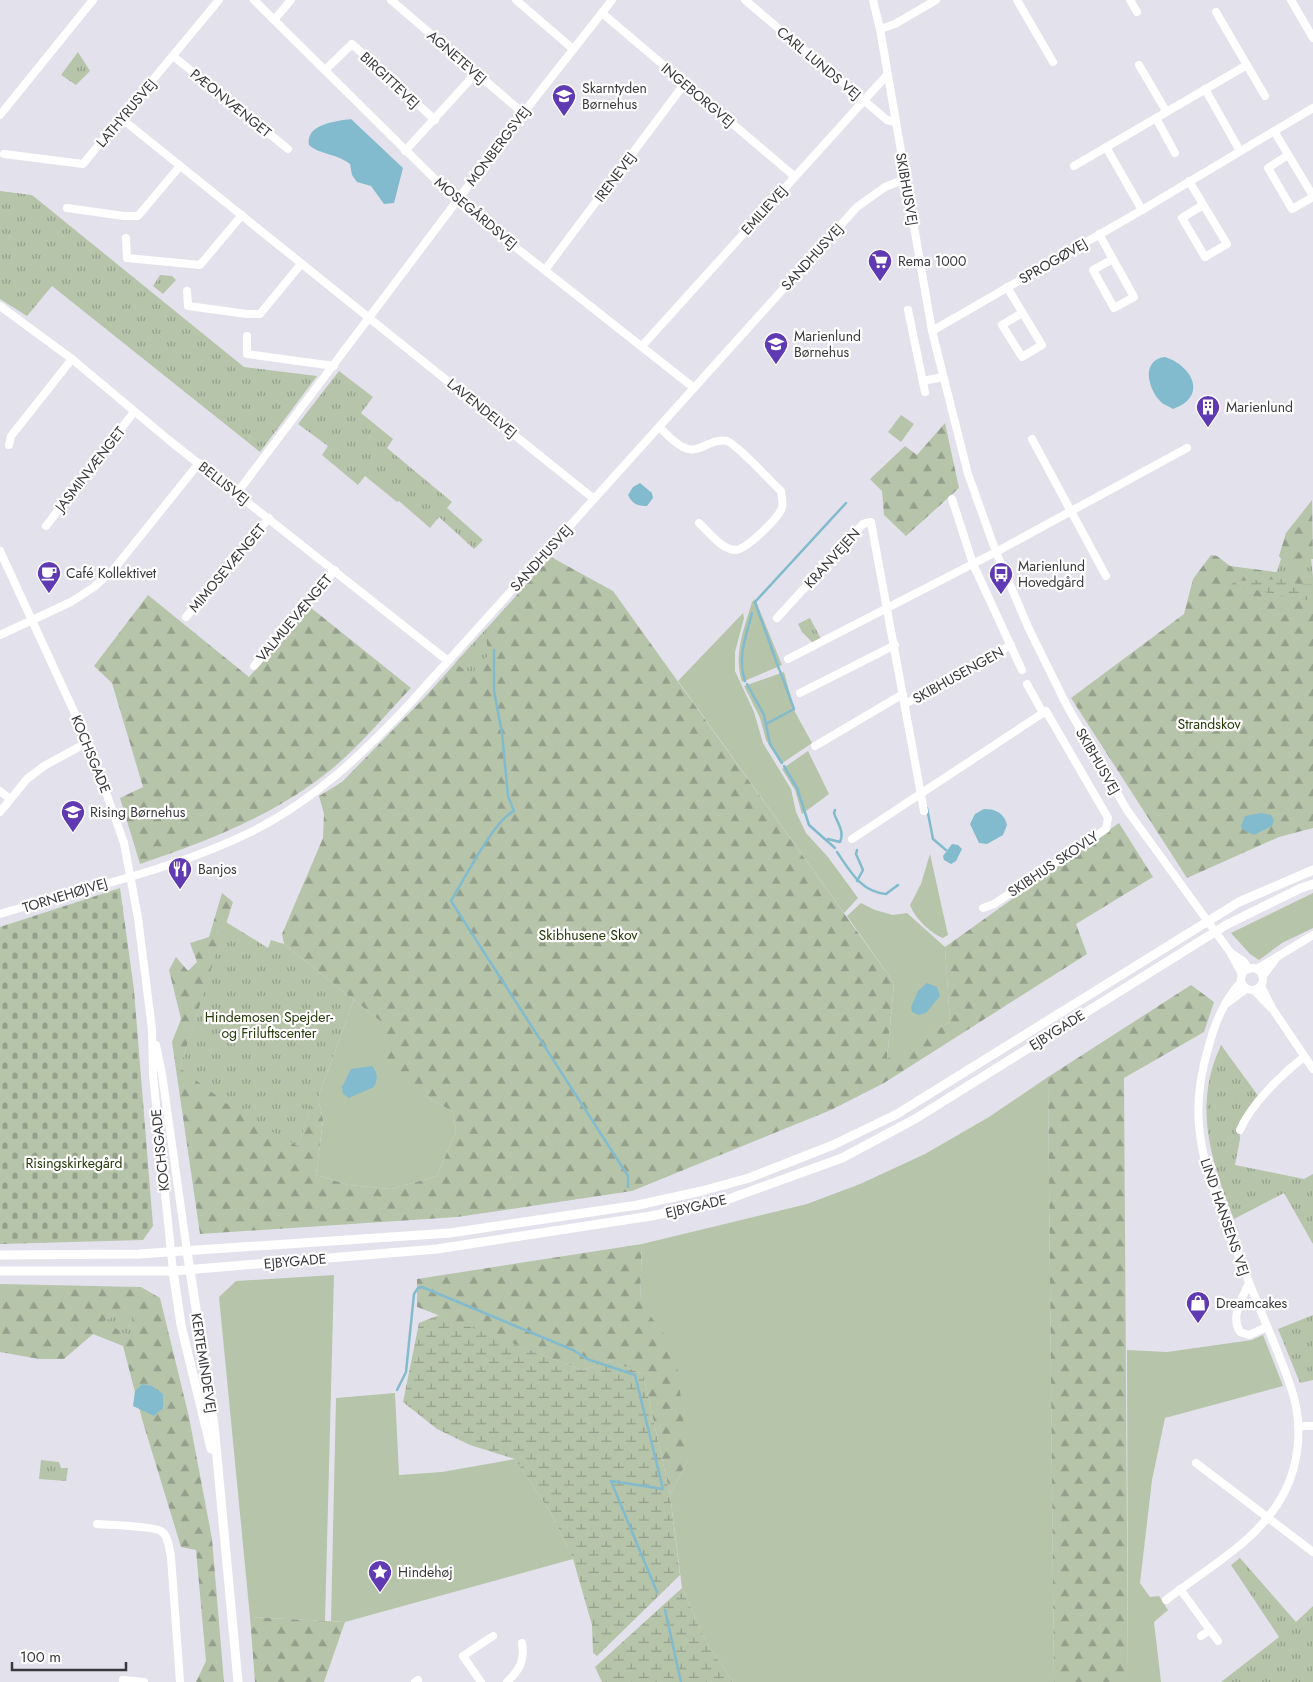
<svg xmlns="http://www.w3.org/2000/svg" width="1313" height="1682" font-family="Jost,sans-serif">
<defs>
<pattern id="forest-firs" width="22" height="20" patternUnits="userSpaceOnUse" patternTransform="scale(1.25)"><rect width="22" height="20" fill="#b6c4aa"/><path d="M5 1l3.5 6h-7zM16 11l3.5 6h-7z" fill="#95a08c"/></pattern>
<pattern id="wetland-marsh" width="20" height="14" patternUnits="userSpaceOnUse" patternTransform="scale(1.25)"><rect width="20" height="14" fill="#b6c4aa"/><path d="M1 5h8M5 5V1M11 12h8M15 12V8" fill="none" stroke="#95a08c"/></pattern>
<pattern id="cemetery-stones" width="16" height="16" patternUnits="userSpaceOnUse" patternTransform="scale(1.25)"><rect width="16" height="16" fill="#b6c4aa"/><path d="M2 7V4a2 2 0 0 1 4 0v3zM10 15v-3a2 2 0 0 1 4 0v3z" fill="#95a08c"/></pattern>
<pattern id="park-tufts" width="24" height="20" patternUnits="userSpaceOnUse" patternTransform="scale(1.25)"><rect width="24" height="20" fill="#b6c4aa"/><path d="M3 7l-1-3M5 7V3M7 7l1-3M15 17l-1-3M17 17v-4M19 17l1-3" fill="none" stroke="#95a08c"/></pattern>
</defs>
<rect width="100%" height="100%" fill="#e3e2ec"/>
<g fill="#b6c4aa">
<polygon points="901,415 914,424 901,442 888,432"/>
<path d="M755 599 782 665 742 682C733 654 744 629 752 602Z"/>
<polygon points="743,613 744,618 735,652 735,671 754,712 763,743 791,789 796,812 806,833 828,857 858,898 844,913 678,681"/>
<polygon points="784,672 795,712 812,743 781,764 766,740 760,718 744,686"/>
<polygon points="808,751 829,794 802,814 795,790 782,769"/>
<path d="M930 854 948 935 943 938C930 933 915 918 910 905L921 884Z"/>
<polygon points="1313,893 1313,928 1282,943 1259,960 1250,954 1231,933"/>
<polygon points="861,903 875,910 893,915 907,913 945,947 950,1022 887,1060 894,983 847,916"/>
<polygon points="354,1000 384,1024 426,1096 453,1112 456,1131 437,1176 391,1189 349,1185 316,1175 323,1120 318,1098"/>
<polygon points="1048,1077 1054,1682 733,1682 706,1642 682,1588 670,1494 688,1460 640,1302 642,1244 807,1204 860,1184 925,1154 989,1117"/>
<polygon points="334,1275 325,1621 250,1617 219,1297 236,1281"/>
<polygon points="1263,1335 1283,1386 1165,1418 1152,1480 1140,1583 1150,1597 1159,1596 1168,1610 1154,1622 1161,1682 1128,1682 1127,1350 1167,1352 1252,1340"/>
<polygon points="395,1393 399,1475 442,1472 515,1459 551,1513 573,1559 345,1622 331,1621 336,1398"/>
</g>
<g fill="url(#forest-firs)">
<polygon points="945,423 959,488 906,536 884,515 882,491 870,479 905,446 917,455"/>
<polygon points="1312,500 1313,559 1281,559 1279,556 1286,533"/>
<polygon points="1211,555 1217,556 1230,566 1313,577 1313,828 1279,837 1187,878 1071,698 1184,614 1193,579"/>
<polygon points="551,557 613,591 894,983 887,1059 950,1022 945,947 1119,823 1153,877 1076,924 1087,954 884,1083 831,1110 632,1191 457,1217 200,1234 172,1042 181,1019 169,970 176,957 188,971 197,962 190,943 209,937 222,893 233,902 180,1068 298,1146 313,1100 318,1098 323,1120 316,1175 349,1185 391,1189 437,1176 456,1131 453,1112 426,1096 380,1058 384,1024 284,944 282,934 323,838 324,814 319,796 342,782 424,698"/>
<path d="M148 595 249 677 310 607 411 688C379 722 348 760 309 786 258 822 199 844 140 864L120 798 143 787 112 683 94 666Z"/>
<polygon points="1191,985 1214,1002 1204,1032 1124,1078 1128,1682 1054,1682 1048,1077"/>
<polygon points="642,1244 640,1302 675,1349 688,1460 670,1494 643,1374 611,1361 582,1370 417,1307 417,1279"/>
<polygon points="0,1284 141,1287 160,1298 189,1417 212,1539 224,1682 196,1682 206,1661 196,1550 181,1547 142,1419 123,1346 93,1334 64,1359 39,1359 0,1352"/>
<polygon points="250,1617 345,1622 324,1682 255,1682"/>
</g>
<g fill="url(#wetland-marsh)">
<polygon points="1282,579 1297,584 1313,584 1313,600 1303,600 1231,585 1235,581"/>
<polygon points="439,1315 582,1370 611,1361 643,1374 670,1494 680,1575 597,1656 593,1653 592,1625 573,1559 551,1513 515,1459 470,1445 437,1429 403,1402 419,1323"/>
<polygon points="682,1588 706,1642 733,1682 602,1682 595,1667"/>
</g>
<polygon fill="url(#cemetery-stones)" points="120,888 134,990 153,1226 143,1240 0,1244 0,927"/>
<g fill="url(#park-tufts)">
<polygon points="78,52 90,71 76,85 61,75"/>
<polygon points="0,191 32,195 244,367 317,376 260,452 52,286 27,316 0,299"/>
<polygon points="160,275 172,276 176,280 163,294 153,286"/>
<polygon points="339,371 373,397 361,413 393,439 387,448 452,502 447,508 483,540 474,549 439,517 430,528 399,501 397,502 365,476 358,485 322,455 328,446 298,424"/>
<polygon points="1311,558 1313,577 1276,574 1281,559"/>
<polygon points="810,618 821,639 813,643 802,632 798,624"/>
<polygon points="486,629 487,645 490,651 487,657 476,665 474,672 470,674 455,663"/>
<polygon points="226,922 268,948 271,940 284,944 354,1000 318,1098 313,1101 298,1146 243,1116 180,1068"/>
<path d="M1221 1045 1259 1097 1239 1122 1240 1139 1235 1165 1304 1179 1313 1174V1244L1284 1193 1234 1219C1216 1174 1199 1126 1210 1077 1212 1066 1217 1055 1221 1045Z"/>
<polygon points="131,1309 134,1336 131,1338 104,1321"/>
<polygon points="1313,1315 1313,1380 1300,1383 1278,1329"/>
<polygon points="41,1460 59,1462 61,1468 68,1468 66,1481 39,1479"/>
<polygon points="1240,1558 1296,1622 1313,1606 1313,1682 1221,1682 1279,1637 1231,1565"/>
</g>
<g fill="#82bbce">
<path d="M351 119 403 168 394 203 384 204 371 186 357 182 352 175 350 164C336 153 320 155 309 145 305 124 337 121 351 119Z"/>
<path d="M1165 357C1193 366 1208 397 1173 409 1170 407 1165 405 1162 403 1148 390 1140 360 1165 357Z"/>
<path d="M640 483 652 493 653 498 647 506C638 506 632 504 628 495L633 487Z"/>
<path d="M984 809C996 809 1004 813 1007 825L1003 835 987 844 979 843 970 824 975 814Z"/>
<polygon points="1261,813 1271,815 1274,820 1272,826 1254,835 1243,830 1241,826 1245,816"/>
<polygon points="952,844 958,845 962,849 956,861 951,864 944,860 943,856"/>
<polygon points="927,983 937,987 940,996 926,1013 918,1015 912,1012 911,1007 918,991"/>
<path d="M372 1066C378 1073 378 1079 374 1087L349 1098 343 1094 342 1087 351 1069Z"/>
<polygon points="142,1384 152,1386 163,1394 163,1408 154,1416 133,1406 135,1391"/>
</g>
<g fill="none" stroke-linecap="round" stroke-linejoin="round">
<g stroke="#82bbce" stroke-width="2.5">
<path d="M494 650V691L502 733 508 796 514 811C495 819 463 881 451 901L628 1176V1187"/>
<polyline points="779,669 755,602 846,503"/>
<path d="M745 681C737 656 746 637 752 613"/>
<polyline points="747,684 764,715 770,744 782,763"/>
<polyline points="766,724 794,709 780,671"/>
<polyline points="784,766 797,788 809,825 835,848"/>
<polyline points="927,808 933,839 946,850"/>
<path d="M828 839 840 842C845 831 837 823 834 813L835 810"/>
<path d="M837 852C850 871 861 892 886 894L898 885"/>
<polyline points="857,881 863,870 856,854 857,850"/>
<polyline points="397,1390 406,1372 414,1294 418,1288 422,1287 573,1350 587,1359 635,1375 663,1489 611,1481 657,1592"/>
<polyline points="665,1610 681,1682"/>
</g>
<g stroke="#fff" stroke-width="8">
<polyline points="254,0 457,201 694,388"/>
<polyline points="391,0 523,113"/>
<polyline points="516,0 573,49"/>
<polyline points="745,0 887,120 895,122"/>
<polyline points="873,0 880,29 932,331 968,474 996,552 1029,629 1067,706 1127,810 1230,952 1242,974"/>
<polyline points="1017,0 1053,62"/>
<polyline points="1130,0 1137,12"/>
<polyline points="1291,0 1313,38"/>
<polyline points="1216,12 1265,96"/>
<polyline points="602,13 794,176"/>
<polyline points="274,20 291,0"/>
<polyline points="880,29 895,24 936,0"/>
<polyline points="173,56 288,149"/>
<polyline points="1139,65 1166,111"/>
<polyline points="325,70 352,44 435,120"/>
<polyline points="1205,89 1240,151"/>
<polyline points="0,115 93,0"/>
<polyline points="1156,118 1175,153"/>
<polyline points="122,119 594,499"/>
<polyline points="1274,131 1313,196"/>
<polyline points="1106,147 1142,210"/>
<polyline points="405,151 476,73"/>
<polyline points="4,154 83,164 219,0"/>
<polyline points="1288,155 1268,168 1292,209 1313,197"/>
<polyline points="1074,166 1247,65"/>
<polyline points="1189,181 1227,244 1205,257 1182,218 1203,205"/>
<polyline points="67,208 124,216 138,216 180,166"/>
<polyline points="1099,234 1134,297 1114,308 1093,270 1113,259"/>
<polyline points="126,238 127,258 200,265 242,215"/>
<polyline points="545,270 685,83"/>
<polyline points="1007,287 1042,345 1022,357 1002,325 1022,313"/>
<polyline points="187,291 188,306 247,314 260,314 301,264"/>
<polyline points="0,306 72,359 170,441 448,661"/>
<polyline points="908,310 925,392"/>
<polyline points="932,331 1142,210 1313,108"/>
<polyline points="247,336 247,354 334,366"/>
<polyline points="642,346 887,75"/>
<polyline points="923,381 943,377"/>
<path d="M659 427C666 433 674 443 683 447 699 456 710 437 727 441 738 445 770 481 781 491 782 497 784 505 781 510 776 520 746 550 735 550 721 549 709 532 699 523"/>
<polyline points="1032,439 1106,576"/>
<polyline points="9,445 11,436 72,359"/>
<polyline points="237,493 517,121 612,0"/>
<polyline points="952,499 973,564 1022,670"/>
<polyline points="46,526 134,412"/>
<polyline points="0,551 88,742 124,843 138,918 152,1029 153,1075 173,1271"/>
<polyline points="186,617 269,518"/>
<polyline points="777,618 863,524 871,522 924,811"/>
<polyline points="0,635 71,602 94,587 114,569 199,463"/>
<polyline points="788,659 996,552 1187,448"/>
<polyline points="254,666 335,570"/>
<polyline points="1027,684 1043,713"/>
<polyline points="800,693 895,645"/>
<polyline points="905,704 1011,645"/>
<polyline points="815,746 903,694"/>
<polyline points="0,791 10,799"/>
<polyline points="0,812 27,779 44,766 88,742"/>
<polyline points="852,839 1046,711 1108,818 1106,829 994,904 983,908"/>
<path d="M0 914C82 889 174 870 251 832 315 800 364 753 412 701L857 207 885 187 905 179"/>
<polyline points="1231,953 1243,961 1249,969"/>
<circle cx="1252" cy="979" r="11"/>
<polyline points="1257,969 1313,935"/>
<polyline points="1263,976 1277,957"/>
<polyline points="1261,986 1272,1008 1313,1069"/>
<polyline points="1254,990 1270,1007"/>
<polyline points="1227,1003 1246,989"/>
<polyline points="156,1045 162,1074 187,1251"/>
<path d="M1240 1130C1251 1104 1282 1074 1304 1057"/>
<path d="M1249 1283C1242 1299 1230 1316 1240 1332L1249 1335 1267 1327"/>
<polyline points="1298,1426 1313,1426"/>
<polyline points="1196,1463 1313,1552"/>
<path d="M97 1524C109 1525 153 1526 161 1531 169 1536 169 1549 171 1557L180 1682"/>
<polyline points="1180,1589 1218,1641"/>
<path d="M1166 1600C1208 1567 1261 1540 1285 1491 1298 1465 1302 1431 1295 1402 1290 1380 1280 1359 1272 1338 1256 1300 1240 1261 1226 1222 1215 1194 1204 1166 1200 1135 1196 1107 1200 1076 1208 1049 1214 1025 1224 1000 1241 982"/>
<polyline points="1201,1636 1210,1630"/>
<polyline points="123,1680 144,1682"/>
<polyline points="415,1682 418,1680"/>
<polyline points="481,1682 463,1656 493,1636"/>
<path d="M507 1682C520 1669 525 1661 522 1643"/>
</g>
<g stroke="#fff" stroke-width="9">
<polyline points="187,1251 214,1425 238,1682"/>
<polyline points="0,1255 139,1254 450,1233 638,1205 702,1191 749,1178 833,1145 897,1114 1239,902 1313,870"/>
<polyline points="0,1271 173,1271 437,1249 651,1216 726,1200 842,1158 915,1119 1226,925 1301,888 1313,884"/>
<polyline points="173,1271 181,1325 211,1449"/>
</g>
</g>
<defs>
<g id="school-pin" transform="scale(1.25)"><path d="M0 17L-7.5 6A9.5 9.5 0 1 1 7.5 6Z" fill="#603ab2" stroke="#fff"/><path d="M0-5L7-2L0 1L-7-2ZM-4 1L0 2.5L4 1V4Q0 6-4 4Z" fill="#fff"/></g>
<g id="supermarket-pin" transform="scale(1.25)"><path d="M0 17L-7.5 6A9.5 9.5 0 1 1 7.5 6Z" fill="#603ab2" stroke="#fff"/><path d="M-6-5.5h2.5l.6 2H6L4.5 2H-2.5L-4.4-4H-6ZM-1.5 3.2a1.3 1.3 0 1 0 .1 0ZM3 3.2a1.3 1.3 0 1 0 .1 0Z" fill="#fff"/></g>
<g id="building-pin" transform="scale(1.25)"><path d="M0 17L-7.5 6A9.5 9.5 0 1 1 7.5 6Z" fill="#603ab2" stroke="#fff"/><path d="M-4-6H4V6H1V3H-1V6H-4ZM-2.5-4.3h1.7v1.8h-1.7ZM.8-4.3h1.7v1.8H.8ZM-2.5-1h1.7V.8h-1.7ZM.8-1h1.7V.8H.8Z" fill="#fff"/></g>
<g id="cafe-pin" transform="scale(1.25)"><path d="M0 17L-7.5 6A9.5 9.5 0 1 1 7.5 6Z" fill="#603ab2" stroke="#fff"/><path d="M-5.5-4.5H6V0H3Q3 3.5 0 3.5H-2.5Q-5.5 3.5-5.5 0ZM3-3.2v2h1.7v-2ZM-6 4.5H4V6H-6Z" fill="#fff"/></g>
<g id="bus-pin" transform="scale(1.25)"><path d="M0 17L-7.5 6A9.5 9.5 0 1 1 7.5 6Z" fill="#603ab2" stroke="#fff"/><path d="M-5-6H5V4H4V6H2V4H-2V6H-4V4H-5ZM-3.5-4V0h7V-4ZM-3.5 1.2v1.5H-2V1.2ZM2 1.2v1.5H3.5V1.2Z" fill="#fff"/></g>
<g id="restaurant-pin" transform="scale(1.25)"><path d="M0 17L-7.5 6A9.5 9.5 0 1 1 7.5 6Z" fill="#603ab2" stroke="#fff"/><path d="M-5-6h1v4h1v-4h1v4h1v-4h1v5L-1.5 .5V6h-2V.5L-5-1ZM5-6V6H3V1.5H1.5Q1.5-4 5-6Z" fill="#fff"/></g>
<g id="shop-pin" transform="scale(1.25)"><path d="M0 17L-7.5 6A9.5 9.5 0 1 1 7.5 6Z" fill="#603ab2" stroke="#fff"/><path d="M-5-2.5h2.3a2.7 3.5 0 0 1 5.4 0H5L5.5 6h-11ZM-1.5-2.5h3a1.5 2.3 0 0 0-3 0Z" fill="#fff"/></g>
<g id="sight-pin" transform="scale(1.25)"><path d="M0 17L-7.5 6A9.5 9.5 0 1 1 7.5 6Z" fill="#603ab2" stroke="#fff"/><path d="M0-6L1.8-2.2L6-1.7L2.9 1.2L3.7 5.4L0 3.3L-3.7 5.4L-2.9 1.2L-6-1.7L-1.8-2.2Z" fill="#fff"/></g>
</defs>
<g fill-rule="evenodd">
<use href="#school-pin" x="564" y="96"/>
<use href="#supermarket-pin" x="880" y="261"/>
<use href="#school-pin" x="776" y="344"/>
<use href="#building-pin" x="1208" y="407"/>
<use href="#cafe-pin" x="49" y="573"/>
<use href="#bus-pin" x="1001" y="574"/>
<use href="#school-pin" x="73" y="812"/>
<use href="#restaurant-pin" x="180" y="869"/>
<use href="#shop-pin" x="1198" y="1303"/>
<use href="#sight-pin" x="380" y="1572"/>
</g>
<g text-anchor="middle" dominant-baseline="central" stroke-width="4.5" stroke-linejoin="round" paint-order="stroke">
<g font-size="14" fill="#39383c" stroke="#fff">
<text transform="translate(457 57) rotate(41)">AGNETEVEJ</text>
<text transform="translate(819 63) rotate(40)">CARL LUNDS VEJ</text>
<text transform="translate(390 80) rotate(43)">BIRGITTEVEJ</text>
<text transform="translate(698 95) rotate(40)">INGEBORGVEJ</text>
<text transform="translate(231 103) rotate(39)">PÆONVÆNGET</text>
<text transform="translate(126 113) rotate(-50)">LATHYRUSVEJ</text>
<text transform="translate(498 146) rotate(-53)">MONBERGSVEJ</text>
<text transform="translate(615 177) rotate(-53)">IRENEVEJ</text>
<text transform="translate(907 189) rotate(80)">SKIBHUSVEJ</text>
<text transform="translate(764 210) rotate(-48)">EMILIEVEJ</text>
<text transform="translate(476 213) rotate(40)">MOSEGÅRDSVEJ</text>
<text transform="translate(812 257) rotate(-48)">SANDHUSVEJ</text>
<text transform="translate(1053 261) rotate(-30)">SPROGØVEJ</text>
<text transform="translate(482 408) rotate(39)">LAVENDELVEJ</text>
<text transform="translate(90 469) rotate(-52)">JASMINVÆNGET</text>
<text transform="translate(224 483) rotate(38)">BELLISVEJ</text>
<text transform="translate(541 558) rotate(-48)">SANDHUSVEJ</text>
<text transform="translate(832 558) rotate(-48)">KRANVEJEN</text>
<text transform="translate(227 568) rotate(-50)">MIMOSEVÆNGET</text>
<text transform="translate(294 618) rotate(-50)">VALMUEVÆNGET</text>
<text transform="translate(958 675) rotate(-29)">SKIBHUSENGEN</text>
<text transform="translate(91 754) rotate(68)">KOCHSGADE</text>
<text transform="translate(1098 761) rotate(60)">SKIBHUSVEJ</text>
<text transform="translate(1053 864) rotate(-34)">SKIBHUS SKOVLY</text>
<text transform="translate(65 895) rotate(-17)">TORNEHØJVEJ</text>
<text transform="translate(1057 1030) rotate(-32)">EJBYGADE</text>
<text transform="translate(160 1150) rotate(-96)">KOCHSGADE</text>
<text transform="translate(696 1206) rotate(-13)">EJBYGADE</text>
<text transform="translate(1225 1217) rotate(71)">LIND HANSENS VEJ</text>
<text transform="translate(295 1261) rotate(-5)">EJBYGADE</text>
<text transform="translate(204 1363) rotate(81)">KERTEMINDEVEJ</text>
</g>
<g font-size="14" fill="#39383c" stroke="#fff" text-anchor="start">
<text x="582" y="88">Skarntyden<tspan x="582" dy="16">Børnehus</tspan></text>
<text x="898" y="261">Rema 1000</text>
<text x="794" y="336">Marienlund<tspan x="794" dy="16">Børnehus</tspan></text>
<text x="1226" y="407">Marienlund</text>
<text x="1018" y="566">Marienlund<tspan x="1018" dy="16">Hovedgård</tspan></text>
<text x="66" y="573">Café Kollektivet</text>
<text x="90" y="812">Rising Børnehus</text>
<text x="198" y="869">Banjos</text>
<text x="1216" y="1303">Dreamcakes</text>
<text x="398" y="1572">Hindehøj</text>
</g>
<g font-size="14" fill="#253909" stroke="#fff">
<text x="1209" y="724">Strandskov</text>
<text x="588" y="935">Skibhusene Skov</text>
<text x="269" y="1017">Hindemosen Spejder-<tspan x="269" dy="16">og Friluftscenter</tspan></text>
<text x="74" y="1163">Risingskirkegård</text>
</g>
</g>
<path d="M12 1662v8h114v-8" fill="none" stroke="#39383c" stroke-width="2.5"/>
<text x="20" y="1662" font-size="15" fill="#39383c" stroke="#ffffff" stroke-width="4" paint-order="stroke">100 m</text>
</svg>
